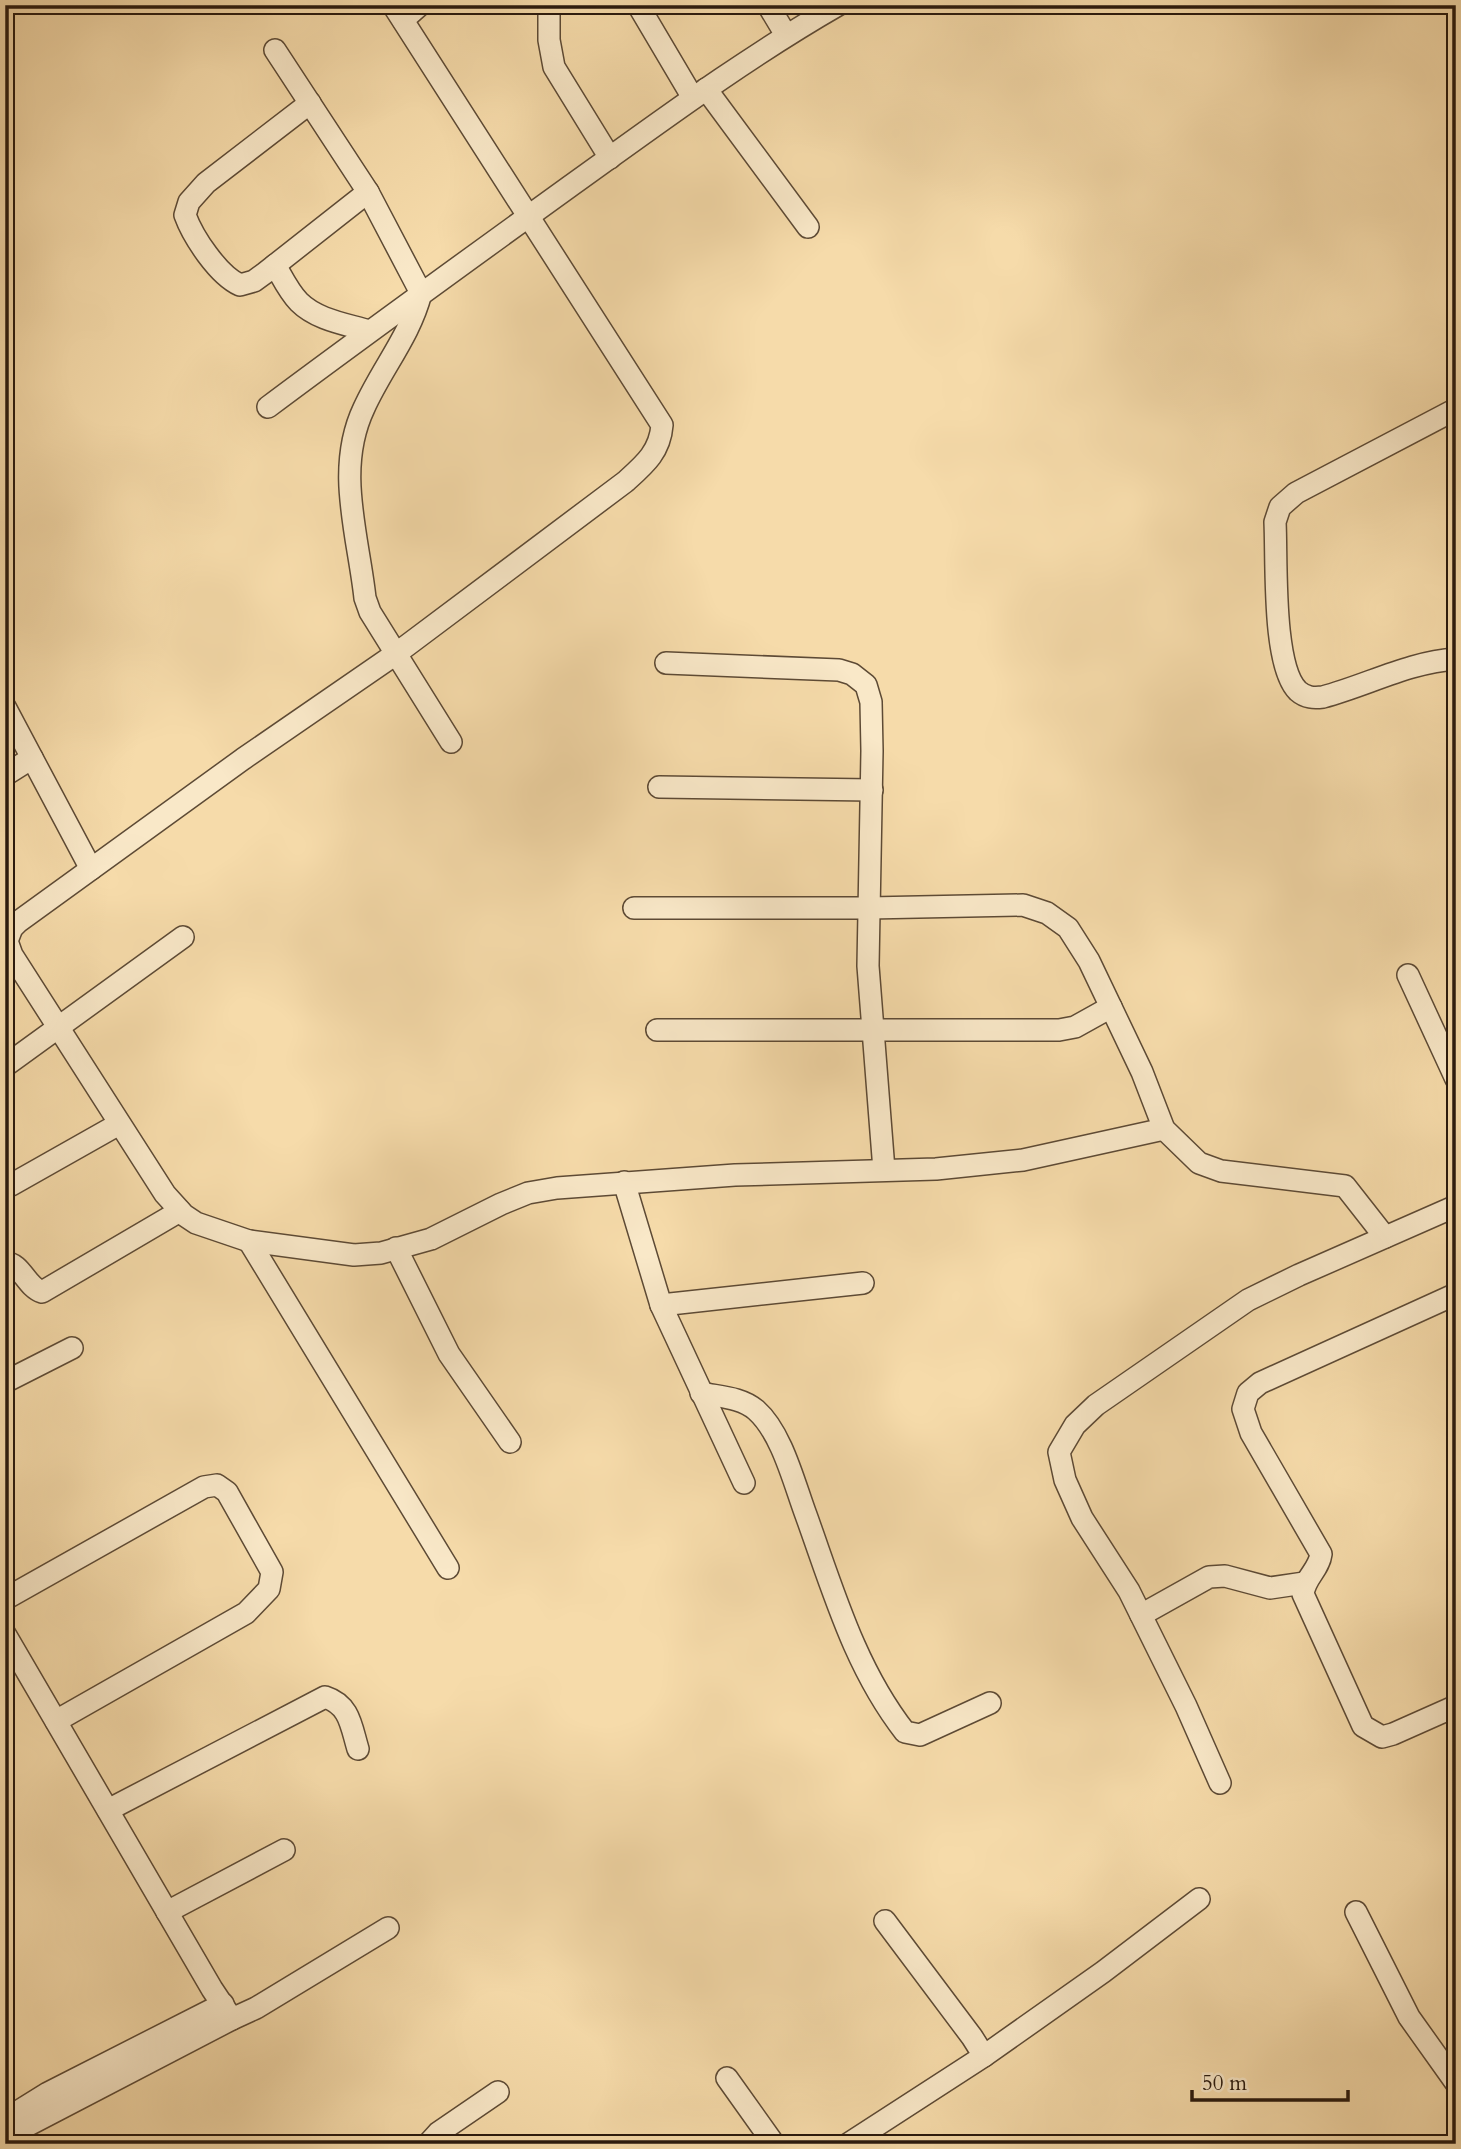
<svg xmlns="http://www.w3.org/2000/svg" width="1461" height="2149" font-family="Cardo,serif">
<rect width="100%" height="100%" fill="#f6dbaa"/>
<filter id="stains"><feTurbulence type="fractalNoise" baseFrequency=".00286" numOctaves="4"/><feColorMatrix values="0 0 0 0 .2 0 0 0 0 .09 0 0 0 0 .02 0 0 0 .5 -.17"/></filter>
<radialGradient id="worn" r=".72"><stop offset=".6" stop-color="#630" stop-opacity="0"/><stop offset="1" stop-color="#630" stop-opacity=".3"/></radialGradient>
<g fill="none" stroke-linecap="round" stroke-linejoin="round">
<g stroke="#5d4a35" stroke-width="24">
<g id="minor">
<path d="M393 5 662 425C660 452 644 465 625 482L397 653 243 759 18 922 12 928 7 941 12 955 165 1194 184 1215 196 1223 249 1241 354 1255 381 1253 431 1239 501 1204 528 1193 557 1188 735 1175 936 1169 1023 1160 1164 1129"/>
<polyline points="549,5 549,40 554,67 610,158"/>
<polyline points="638,5 693,98"/>
<polyline points="768,5 786,35"/>
<polyline points="403,20 420,5"/>
<path d="M275 50 368 192 421 293C410 336 382 368 364 408 335 469 358 534 365 598L370 612 451 742"/>
<polyline points="706,89 808,227"/>
<path d="M310 103 206 183 189 202 185 215C193 237 218 275 240 285L254 281 265 273 368 192"/>
<path d="M275 265C282 277 289 292 299 302 317 320 346 324 369 331"/>
<path d="M268 407C367 333 468 260 569 187 657 124 744 59 838 5"/>
<path d="M1456 409 1296 493 1280 507 1275 522C1277 560 1272 666 1298 691 1306 698 1314 698 1323 697 1368 685 1409 662 1456 659"/>
<polyline points="666,663 839,670 852,674 866,685 871,702 872,751 868,966 884,1170"/>
<polyline points="5,707 91,869"/>
<polyline points="5,775 32,758"/>
<polyline points="659,787 872,790"/>
<polyline points="634,908 869,908 1023,905 1047,913 1068,928 1089,961 1142,1072 1164,1129 1199,1163 1221,1171 1345,1186 1385,1237"/>
<polyline points="1408,975 1456,1079"/>
<polyline points="657,1030 1059,1030 1075,1027 1111,1007"/>
<polyline points="5,1066 183,937"/>
<polyline points="624,1182 661,1305 744,1483"/>
<polyline points="11,1185 119,1124"/>
<polyline points="249,1241 448,1568"/>
<polyline points="396,1248 449,1354 510,1442"/>
<path d="M5 1263C21 1262 26 1287 42 1292L180 1211"/>
<path d="M1456 1294 1260 1383 1248 1393 1243 1409 1251 1433 1321 1554C1319 1570 1305 1577 1303 1594L1363 1726 1382 1737 1393 1734 1456 1706"/>
<polyline points="661,1305 863,1283"/>
<polyline points="5,1382 72,1348"/>
<path d="M701 1393C719 1397 741 1397 756 1410 782 1433 794 1483 806 1515 833 1590 855 1668 905 1732L920 1735 990 1703"/>
<polyline points="5,1599 204,1487 217,1485 227,1492 272,1572 269,1589 246,1613 56,1721"/>
<polyline points="1141,1615 1209,1577 1225,1576 1270,1588 1304,1583"/>
<polyline points="5,1634 212,1989 232,2019 256,2008 388,1928"/>
<polyline points="1220,1783 1186,1706 1129,1591 1082,1518 1065,1480 1059,1452 1075,1425 1096,1405 1248,1300 1299,1275 1456,1206"/>
<path d="M108 1810 325 1697C350 1705 351 1726 358 1749"/>
<polyline points="167,1912 284,1850"/>
<polyline points="1356,1912 1409,2017 1456,2083"/>
<polyline points="984,2056 1103,1972 1199,1899"/>
<polyline points="727,2078 774,2144"/>
<polyline points="5,2123 11,2116 48,2093 223,2004"/>
<polyline points="5,2133 15,2132 232,2019"/>
<polyline points="428,2144 438,2133 498,2092"/>
<polyline points="848,2144 984,2056 972,2037 885,1921"/>
</g>
</g>
<use href="#minor" stroke="#f9e8c8" stroke-width="21"/>
</g>
<rect width="1461" height="2149" fill="none" stroke="#f6dbaa" stroke-width="28"/>
<rect x="7" y="7" width="1447" height="2135" fill="none" stroke="#2a1a0e" stroke-width="3.5"/>
<rect x="14" y="14" width="1433" height="2121" fill="none" stroke="#2a1a0e" stroke-width="2"/>
<path d="M1192 2090v10h156v-10" fill="none" stroke="#2a1a0e" stroke-width="3.5"/>
<text x="1202" y="2090" font-size="21" fill="#2a1a0e" stroke="#f9e8c8" stroke-width="5" paint-order="stroke">50 m</text>
<rect width="100%" height="100%" filter="url(#stains)"/>
<rect width="100%" height="100%" fill="url(#worn)"/>
</svg>
